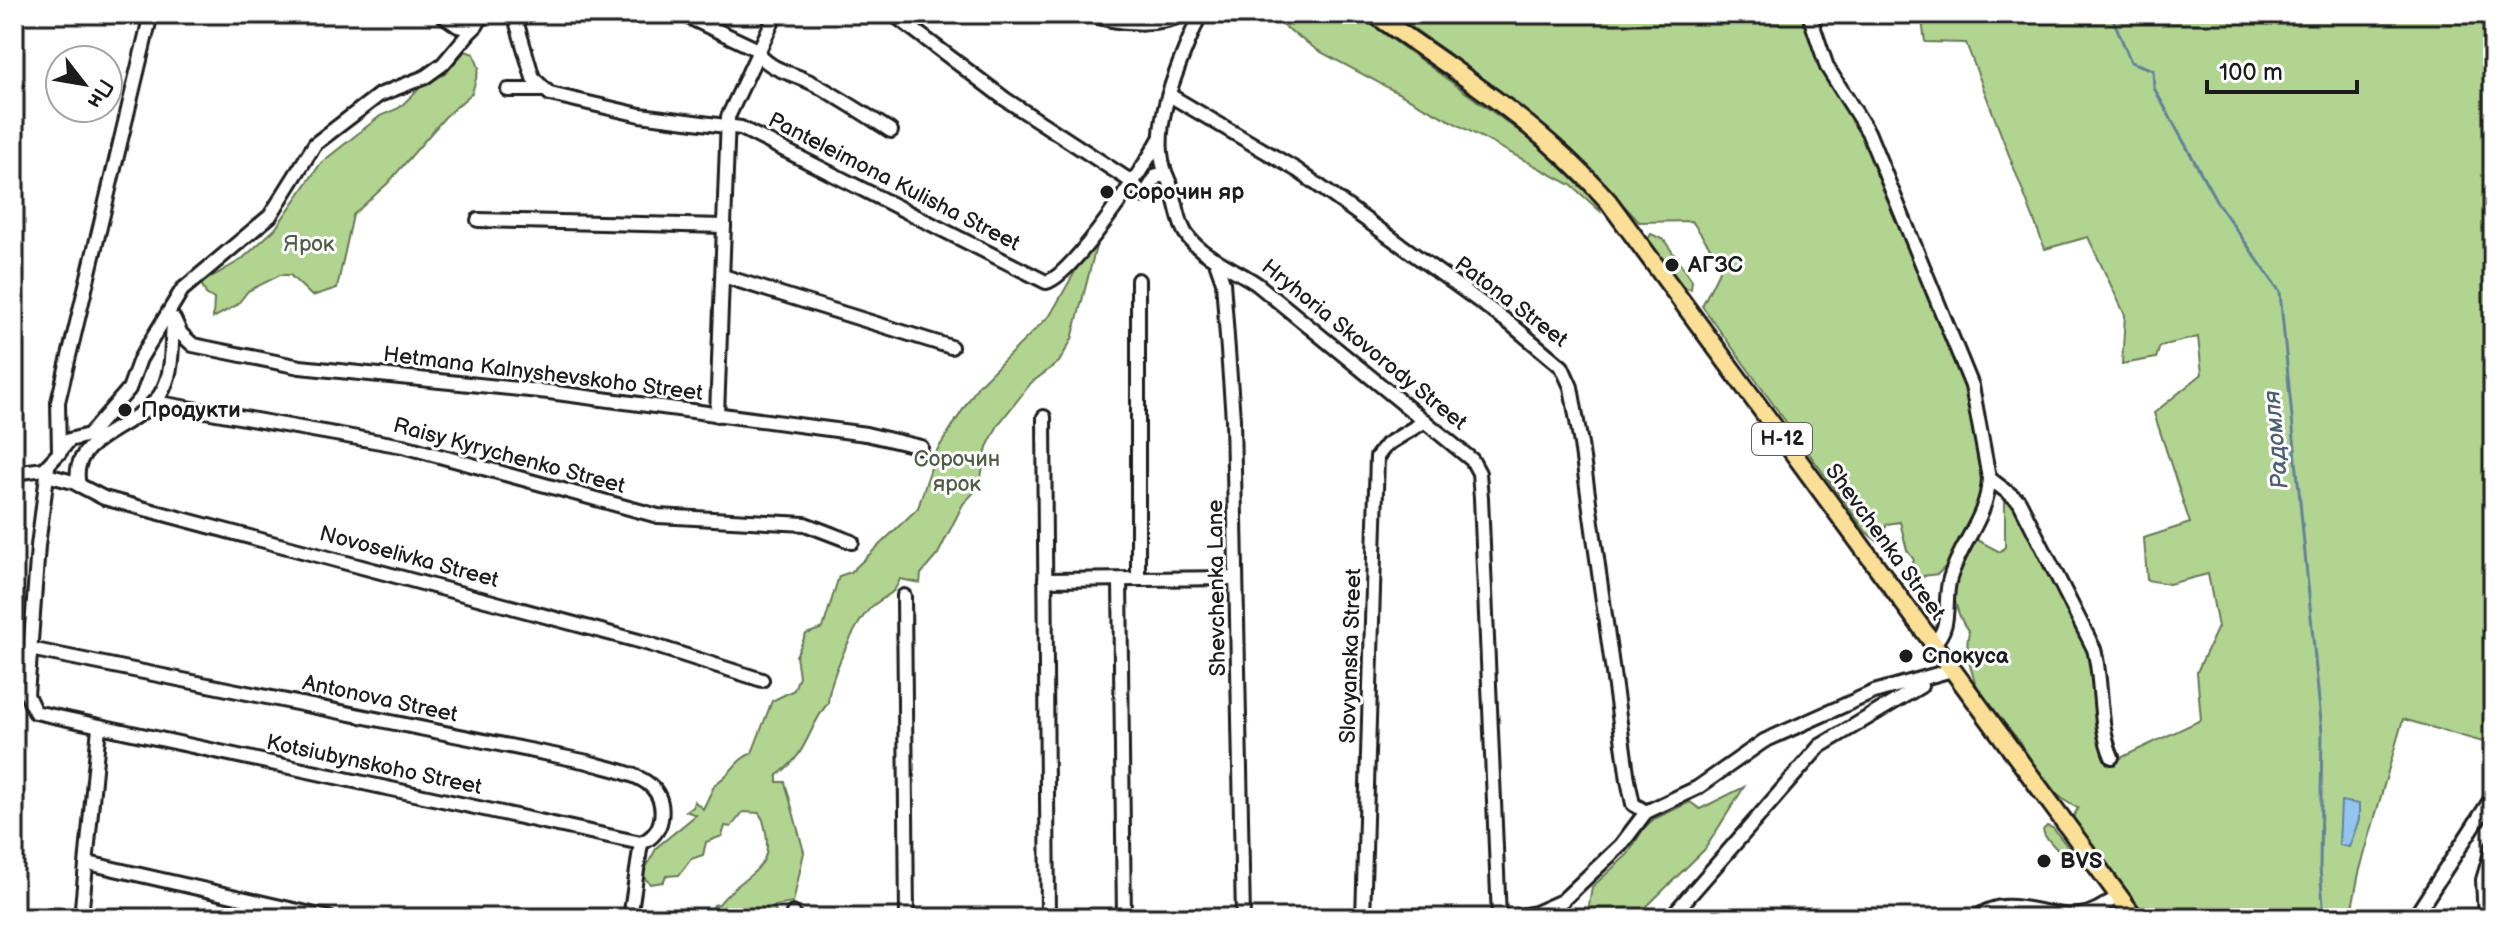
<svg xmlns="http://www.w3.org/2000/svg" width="2507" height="932" font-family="'Balsamiq Sans',sans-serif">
<rect width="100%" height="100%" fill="#fff"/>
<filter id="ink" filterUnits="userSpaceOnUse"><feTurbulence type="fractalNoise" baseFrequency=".0125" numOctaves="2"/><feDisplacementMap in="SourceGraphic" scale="16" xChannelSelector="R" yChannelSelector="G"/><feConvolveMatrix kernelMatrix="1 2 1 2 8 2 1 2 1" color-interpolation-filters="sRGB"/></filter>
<g filter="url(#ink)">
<g fill="#b1d590" stroke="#667856" stroke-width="2">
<polygon points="1267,14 1357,14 1537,144 1597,202 1600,211 1571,185 1317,50"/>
<path d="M1408 14H1804L1803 20 1869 147 1954 354 1973 416 1985 484 1966 534 2000 552 2005 547V499L2017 506 2091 651 2112 762 2201 720 2197 672 2218 627 2208 574 2169 584 2147 580 2144 538 2190 523 2154 413 2202 374 2198 337 2160 346 2156 358 2122 364 2125 315 2088 237 2045 249 1966 43 1925 42 1921 14H2493V745L2403 719 2359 873 2350 918H2148L2072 819 2078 808C2048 795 2036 766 2018 740 2010 727 1997 719 1989 707 1975 687 1963 656 1969 632 1955 615 1956 595 1946 576L1950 562 1938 574 1906 578 1914 560 1907 550 1900 522 1887 524 1878 542 1866 532 1702 306 1722 265 1692 221 1639 222C1568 141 1492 82 1403 21Z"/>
<polygon points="465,51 474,54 479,68 472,93 445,117 388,183 353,215 337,288 312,296 290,275 280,275 248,291 237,305 213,318 214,299 206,294 201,283 241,260 275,229 321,163 380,116 399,108 426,82 445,74"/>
<polygon points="1651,234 1664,240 1692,280 1691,289 1681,288 1646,243"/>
<path d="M1098 239 1072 339 1059 362 1031 383 998 425 987 447 979 487 963 504 938 554 921 574 920 583 900 579C894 595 888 594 875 604 856 618 829 680 828 703 807 728 809 754 777 775V782H785L804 852 793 903 775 906 776 916 771 918H707L714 905 719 904C745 870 779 874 763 820L759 813 743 812 731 827 725 826 722 836 706 842 703 855 691 859 679 875 666 876 663 882 650 884 642 875 657 847 696 815 686 811 693 807 694 801 703 809 715 784C731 775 735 760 752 753L772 701 794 690 799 676 796 656 806 634 823 628 839 576 851 572 918 508 936 452 978 386 1051 314 1081 261Z"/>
<polygon points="1744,787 1705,849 1635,918 1587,918 1592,887 1628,854 1644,828 1654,819 1690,802 1700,809"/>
<polygon points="2047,826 2053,828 2074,855 2075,859 2070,864 2045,836 2043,830"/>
</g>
<polygon fill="#93c5f0" stroke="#63819b" stroke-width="2" points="2341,801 2359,804 2359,820 2349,847 2339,845"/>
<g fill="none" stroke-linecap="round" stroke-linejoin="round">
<polyline stroke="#63819b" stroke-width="3" points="2111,14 2131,62 2153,70 2154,88 2217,202 2280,292 2322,732 2320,867 2324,918"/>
<g stroke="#1c1c1c" stroke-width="18">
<g id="minor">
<polyline points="441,14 458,26 472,30 477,25"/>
<path d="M514 14 533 78 550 94 640 115 741 128 1046 282C1071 278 1145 166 1159 140"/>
<path d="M682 14 754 48C771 73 791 71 816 85 842 99 866 115 891 131"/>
<path d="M893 14 1005 99 1132 182 1144 196 1157 175 1167 177C1175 193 1176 210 1182 226 1192 254 1235 268 1257 284L1472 460 1479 473 1481 498 1499 918"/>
<path d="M1090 14C1116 24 1159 27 1184 14"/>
<path d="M1809 14 1827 67 1868 132 1972 386 1989 478 2019 501 2094 649C2103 683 2098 726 2112 757"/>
<polyline points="508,90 543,90"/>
<polyline points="1171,96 1297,170 1512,325 1562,367 1571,387 1581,444 1628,780 1633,804 1646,812"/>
<path d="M1167 177C1146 128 1181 61 1200 14"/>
<polyline points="478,220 724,226"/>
<polyline points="1215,259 1223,282 1233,419 1243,918"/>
<polyline points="723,276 951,347"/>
<polyline points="174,319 181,334 193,345 300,367 549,392 866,434 921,447"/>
<polyline points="154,402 403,446 658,516 805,524 852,542"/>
<polyline points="717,415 728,117 776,14"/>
<polyline points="1044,417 1048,918"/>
<polyline points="59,453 69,440 89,435 129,389 140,359 182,290 270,216 315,144 379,95 425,77 443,64 485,14"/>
<polyline points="48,467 38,546 27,695 35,712 641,843"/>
<polyline points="14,473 44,469 59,453 58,402 151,14"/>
<polyline points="47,475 73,482 104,498 646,643 762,680"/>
<path d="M79 485C67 437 135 430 160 395 174 374 171 347 173 323"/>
<polyline points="1138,578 1138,280"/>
<polyline points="1045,580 1236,578"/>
<polyline points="1120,580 1124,918"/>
<polyline points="904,596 907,918"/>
<path d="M1933 644C1953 627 1943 601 1950 578 1961 542 1988 517 1989 478"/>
<path d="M30 649 588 762C618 772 668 775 661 819 659 831 651 839 641 843"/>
<polyline points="88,863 329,918"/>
<polyline points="81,918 99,727"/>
<polyline points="630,918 641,843"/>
<polyline points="793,918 793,913"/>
<polyline points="1363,918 1377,457 1386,445 1425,421"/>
<polyline points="1509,918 1535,913 1562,901 1621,845 1646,812 1697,788 1764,741 1874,692 1952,670"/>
<polyline points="1670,918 1820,746 1921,686"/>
<path d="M1977 918C2005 892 2048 920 2080 915 2095 913 2106 904 2119 896"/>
<polyline points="2414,918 2493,796"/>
<polyline points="2485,918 2483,880 2493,846"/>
</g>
</g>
<g stroke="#1c1c1c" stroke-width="22">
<path id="major" d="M1374 14C1457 72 1541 125 1608 201L2135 918"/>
</g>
<use href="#minor" stroke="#fff" stroke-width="12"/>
<use href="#major" stroke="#fbdf96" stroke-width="16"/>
</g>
</g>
<g fill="#1c1c1c" stroke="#fff" stroke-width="3">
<circle cx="1107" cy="192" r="8"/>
<circle cx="1672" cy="265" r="8"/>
<circle cx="125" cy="410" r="8"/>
<circle cx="1906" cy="656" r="8"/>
<circle cx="2044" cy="861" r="8"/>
</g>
<g text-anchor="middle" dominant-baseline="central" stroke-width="6" stroke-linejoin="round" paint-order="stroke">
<rect fill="#fff" stroke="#606060" stroke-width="2" x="1752" y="423" width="60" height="32" rx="6"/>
<g font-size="20" font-weight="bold" fill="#1c1c1c">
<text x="1782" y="439">Н-12</text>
</g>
<g font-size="22" fill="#1c1c1c" stroke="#fff">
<text transform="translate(894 182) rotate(27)">Panteleimona Kulisha Street</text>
<text transform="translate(1511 302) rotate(37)">Patona Street</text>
<text transform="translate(1364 345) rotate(39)">Hryhoria Skovorody Street</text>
<text transform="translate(543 374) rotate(7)">Hetmana Kalnyshevskoho Street</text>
<text transform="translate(509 456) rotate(15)">Raisy Kyrychenko Street</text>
<text transform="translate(1885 542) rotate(54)">Shevchenka Street</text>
<text transform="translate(409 557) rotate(15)">Novoselivka Street</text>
<text transform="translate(1217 588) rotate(-91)">Shevchenka Lane</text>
<text transform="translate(1351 656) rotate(-88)">Slovyanska Street</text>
<text transform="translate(380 699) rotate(12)">Antonova Street</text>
<text transform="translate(374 765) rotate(12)">Kotsiubynskoho Street</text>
</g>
<g font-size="22" font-weight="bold" fill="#1c1c1c" stroke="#fff" text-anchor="start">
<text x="1123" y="192">Сорочин яр</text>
<text x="1688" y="265">АГЗС</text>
<text x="141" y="410">Продукти</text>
<text x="1922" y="656">Спокуса</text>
<text x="2060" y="861">BVS</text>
</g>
<g font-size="22" fill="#505d45" stroke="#fff">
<text x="309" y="244">Ярок</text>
<text x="957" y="459">Сорочин<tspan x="957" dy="25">ярок</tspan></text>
</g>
<g font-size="24" font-style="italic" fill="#4c6071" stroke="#fff">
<text transform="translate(2276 440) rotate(-95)">Радомля</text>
</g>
</g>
<rect width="2507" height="932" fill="none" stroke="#fff" stroke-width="48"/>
<rect x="24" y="24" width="2459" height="884" fill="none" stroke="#1c1c1c" stroke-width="3" filter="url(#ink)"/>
<g transform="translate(84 84) rotate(121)"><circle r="38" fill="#ffffff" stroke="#a4a4a4" stroke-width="2"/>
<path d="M0-6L14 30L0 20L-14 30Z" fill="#1c1c1c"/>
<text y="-12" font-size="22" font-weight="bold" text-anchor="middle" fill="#1c1c1c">Пн</text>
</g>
<path d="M2207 80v12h150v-12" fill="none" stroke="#1c1c1c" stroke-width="4"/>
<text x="2219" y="80" font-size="24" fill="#1c1c1c" stroke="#ffffff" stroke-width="6" paint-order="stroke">100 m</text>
</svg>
